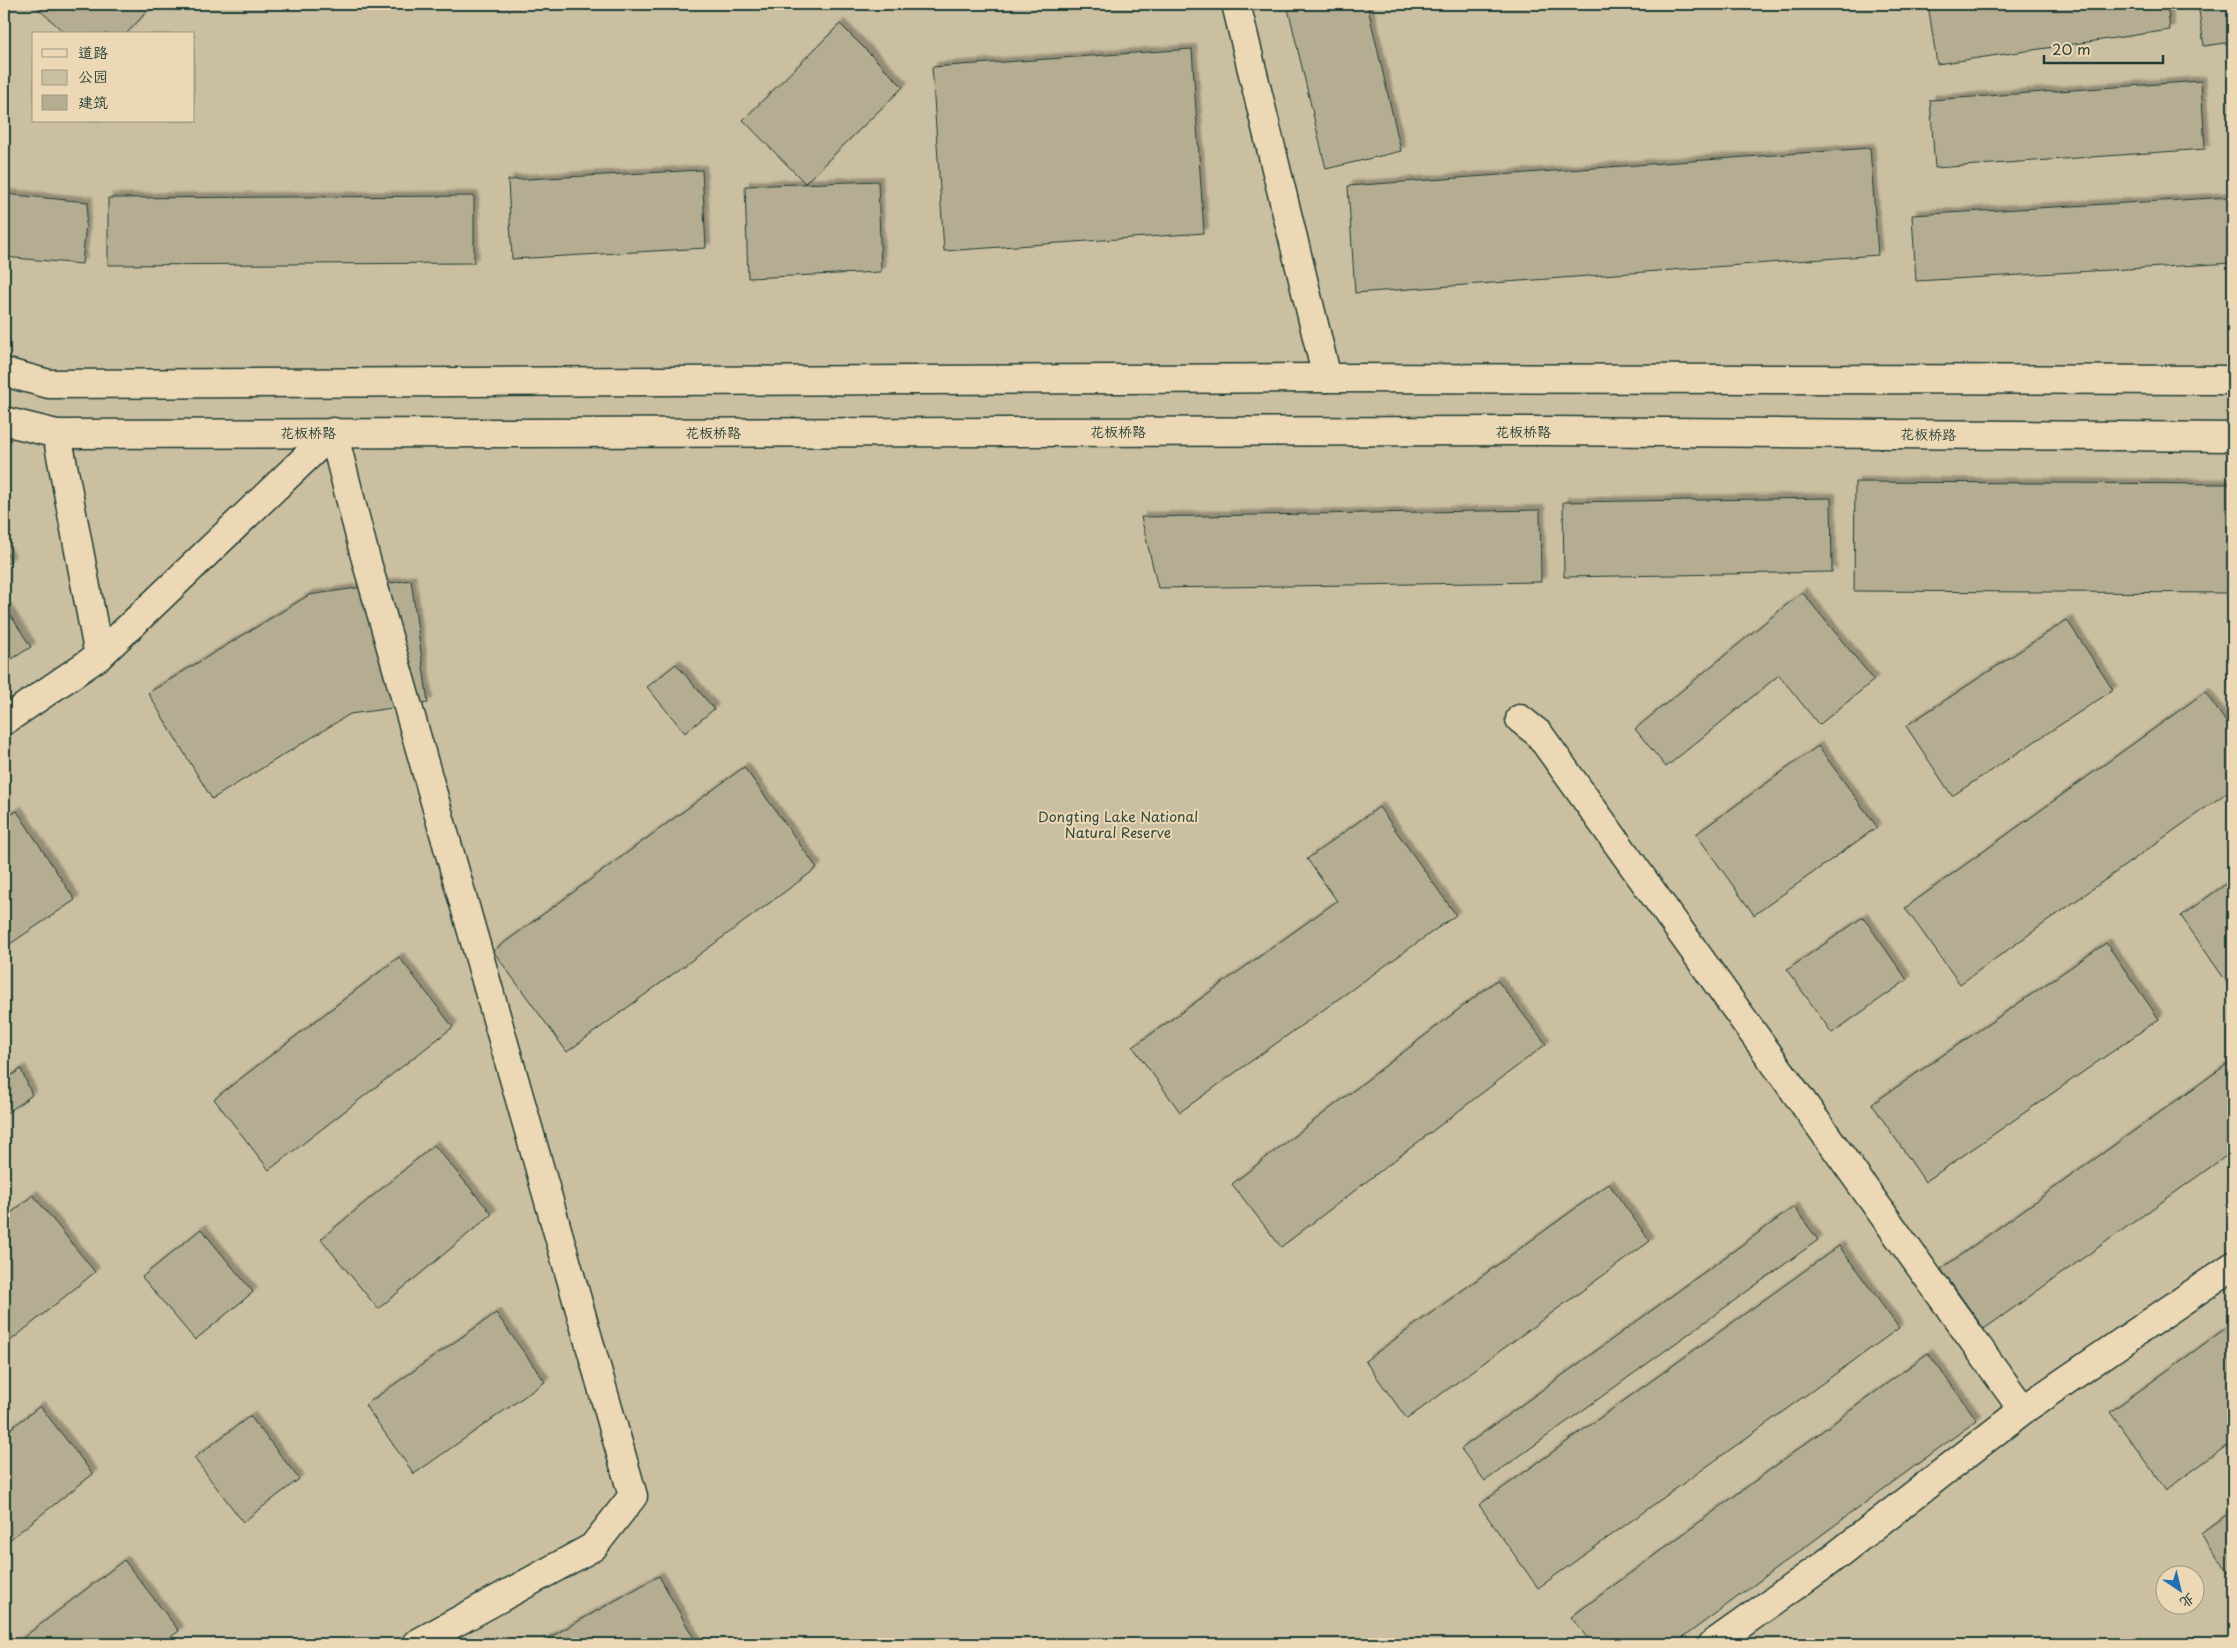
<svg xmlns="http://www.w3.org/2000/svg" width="2237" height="1648" font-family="'Playpen Sans','LXGW WenKai TC',sans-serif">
<defs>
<filter id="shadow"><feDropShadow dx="4.5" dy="-4.5" stdDeviation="1" flood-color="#0004"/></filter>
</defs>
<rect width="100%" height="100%" fill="#edd8b6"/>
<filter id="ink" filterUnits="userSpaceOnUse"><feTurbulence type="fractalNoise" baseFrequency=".02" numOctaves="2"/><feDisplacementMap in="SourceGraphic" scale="10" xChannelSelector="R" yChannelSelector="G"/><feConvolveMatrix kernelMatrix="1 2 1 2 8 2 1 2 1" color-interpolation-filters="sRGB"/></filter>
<g filter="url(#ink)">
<path fill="#cbbfa1" stroke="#757e6a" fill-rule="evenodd" d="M4 4H2233V1644H4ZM34 34H194V121H34ZM2164 1576H2194V1606H2164Z"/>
<g fill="#b4ad92" stroke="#1f3d34" filter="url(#shadow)">
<polygon points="33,4 154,4 126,34 66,34"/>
<polygon points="1287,4 1367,4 1401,151 1326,169"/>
<polygon points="1928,4 2167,4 2170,30 1937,64"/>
<polygon points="2198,4 2233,4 2233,42 2204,46"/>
<polygon points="840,24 903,87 805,183 743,120"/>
<polygon points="1192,49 1204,233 944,251 932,67"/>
<polygon points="2201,81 2205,149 1935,168 1930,100"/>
<polygon points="1870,148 1878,255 1355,293 1348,186"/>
<polygon points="702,170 706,248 512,259 508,180"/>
<polygon points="878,181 881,272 748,278 745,186"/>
<polygon points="4,194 88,202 82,264 4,257"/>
<polygon points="474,196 474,263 108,265 108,198"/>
<polygon points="2232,197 2233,263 1916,281 1912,215"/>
<polygon points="1855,482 2233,484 2233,593 1854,591"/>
<polygon points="1831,498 1832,572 1564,577 1563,502"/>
<polygon points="1540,510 1541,582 1158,588 1141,517"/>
<polygon points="4,548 11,561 4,565"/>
<polygon points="411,580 428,703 350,714 212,799 148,693 309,595"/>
<polygon points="1802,592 1874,680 1819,725 1779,675 1666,767 1635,729"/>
<polygon points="4,605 31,647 4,664"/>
<polygon points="2067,620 2113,690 1952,796 1906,726"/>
<polygon points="676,664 714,709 685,733 647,687"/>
<polygon points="2205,692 2233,732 2233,788 1960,984 1905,908"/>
<polygon points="1818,746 1877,827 1754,915 1696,834"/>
<polygon points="744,767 817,868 567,1052 493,951"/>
<polygon points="1379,807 1456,915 1180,1112 1133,1047 1337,901 1307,859"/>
<polygon points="17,811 75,900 4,948 4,819"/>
<polygon points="2233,879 2233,984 2230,987 2181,916"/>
<polygon points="1863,917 1907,980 1832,1033 1787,970"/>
<polygon points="2106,943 2159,1019 1925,1182 1872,1104"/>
<polygon points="399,957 453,1027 269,1170 214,1099"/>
<polygon points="1497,980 1546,1044 1281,1247 1232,1184"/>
<polygon points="2233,1060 2233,1151 1984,1329 1941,1269"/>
<polygon points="21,1069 32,1095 4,1115 4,1081"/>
<polygon points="434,1145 492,1214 378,1309 321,1239"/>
<polygon points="1609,1184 1650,1241 1407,1419 1365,1361"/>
<polygon points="33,1195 95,1272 4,1346 4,1219"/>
<polygon points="1794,1207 1818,1240 1485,1481 1461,1449"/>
<polygon points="201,1229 253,1292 195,1340 142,1277"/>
<polygon points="1839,1246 1899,1328 1538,1588 1479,1505"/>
<polygon points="496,1313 545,1382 414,1474 365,1405"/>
<polygon points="2233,1323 2233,1441 2166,1490 2110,1412"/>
<polygon points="1928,1353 1977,1420 1674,1644 1592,1644 1571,1617"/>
<polygon points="40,1406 93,1474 4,1544 4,1434"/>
<polygon points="250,1416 299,1479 243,1522 194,1458"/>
<polygon points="2233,1510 2233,1579 2201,1534"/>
<polygon points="124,1560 179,1631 161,1644 15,1644"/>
<polygon points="659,1576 697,1644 538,1644"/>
</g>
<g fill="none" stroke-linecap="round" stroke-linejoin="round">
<g stroke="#1f3d34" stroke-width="31">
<g id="street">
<polyline points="1236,4 1327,378"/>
<polyline points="57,434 99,656"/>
<polyline points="1520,719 1539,734 2023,1410 2233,1266"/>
<polyline points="4,721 99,656 333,432 365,556 633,1496 593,1547 416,1644"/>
<polyline points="1713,1644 1824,1565 2023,1410"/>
</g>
</g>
<g stroke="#1f3d34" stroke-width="31">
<g id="secondary">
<polyline points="4,372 49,384 1327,378 2233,380"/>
<polyline points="4,421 57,434 1546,431 2233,437"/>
</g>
</g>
<use href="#street" stroke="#edd8b6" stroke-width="28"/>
<use href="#secondary" stroke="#edd8b6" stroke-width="28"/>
</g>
</g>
<g text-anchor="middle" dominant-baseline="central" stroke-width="4" stroke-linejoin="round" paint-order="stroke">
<g font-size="14" fill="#1f3d34" stroke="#edd8b6">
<text x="1118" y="431">花板桥路</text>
<text x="1523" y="431">花板桥路</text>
<text x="308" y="432">花板桥路</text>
<text x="713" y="432">花板桥路</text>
<text transform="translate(1928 434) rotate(1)">花板桥路</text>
</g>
<g font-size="14" fill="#304a3f" stroke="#edd8b6">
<text x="1118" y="816">Dongting Lake National<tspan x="1118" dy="16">Natural Reserve</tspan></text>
</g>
</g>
<rect width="2237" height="1648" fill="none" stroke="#edd8b6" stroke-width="20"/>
<rect x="10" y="10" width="2217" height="1628" fill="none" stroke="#1f3d34" stroke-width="2" filter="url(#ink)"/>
<rect x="32" y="32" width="162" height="90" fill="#edd8b6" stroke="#9b9a82"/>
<rect x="42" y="49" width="25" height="8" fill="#edd8b6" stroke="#9b9a82"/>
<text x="78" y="58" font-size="15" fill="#1f3d34">道路</text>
<rect x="42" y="70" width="25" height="15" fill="#cbbfa1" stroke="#9b9a82"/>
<text x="78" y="82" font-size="15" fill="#1f3d34">公园</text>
<rect x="42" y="95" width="25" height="15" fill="#b4ad92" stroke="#9b9a82"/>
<text x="78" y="108" font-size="15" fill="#1f3d34">建筑</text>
<g transform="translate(2180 1590) rotate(145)"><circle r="24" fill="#edd8b6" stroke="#9b9a82"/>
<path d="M0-4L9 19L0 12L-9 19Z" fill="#1f6fb2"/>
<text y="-8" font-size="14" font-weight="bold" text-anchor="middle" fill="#1f3d34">北</text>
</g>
<path d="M2044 55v8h119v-8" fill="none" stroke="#1f3d34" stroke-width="2.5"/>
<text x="2052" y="55" font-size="15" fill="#1f3d34" stroke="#edd8b6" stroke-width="4" paint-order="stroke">20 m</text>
</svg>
